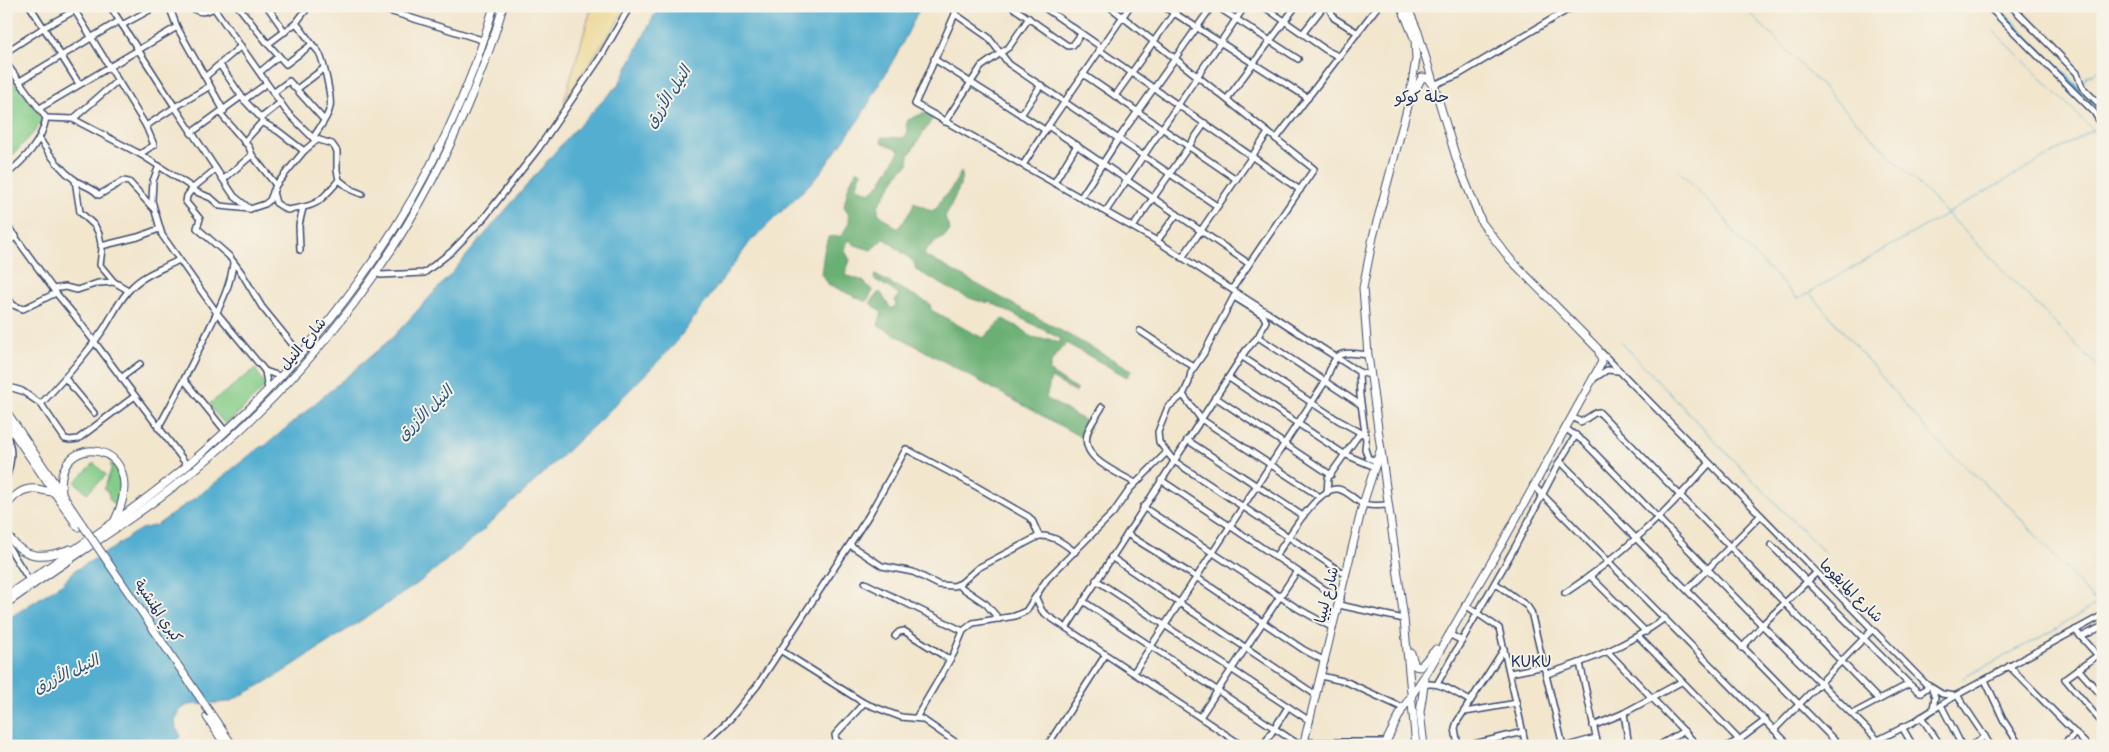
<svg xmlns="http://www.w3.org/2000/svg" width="2109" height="752" font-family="Pangolin,'Playpen Sans Arabic',sans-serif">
<rect width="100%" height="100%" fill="#f7f3e8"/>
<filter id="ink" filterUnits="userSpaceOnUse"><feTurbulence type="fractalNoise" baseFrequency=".02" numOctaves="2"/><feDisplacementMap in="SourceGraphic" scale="10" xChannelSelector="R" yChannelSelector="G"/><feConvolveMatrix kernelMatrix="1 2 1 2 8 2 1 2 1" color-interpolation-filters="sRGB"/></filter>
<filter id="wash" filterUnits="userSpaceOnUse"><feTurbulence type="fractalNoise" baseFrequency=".0096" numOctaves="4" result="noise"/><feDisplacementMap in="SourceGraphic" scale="20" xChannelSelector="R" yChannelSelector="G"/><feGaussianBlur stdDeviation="1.12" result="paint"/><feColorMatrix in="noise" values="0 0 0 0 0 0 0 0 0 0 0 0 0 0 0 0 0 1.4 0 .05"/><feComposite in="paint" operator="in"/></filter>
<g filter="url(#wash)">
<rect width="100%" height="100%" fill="#f2e6cd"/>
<g fill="#84cc88" stroke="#507e73">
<polygon points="6,69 42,118 36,130 6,162"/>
<polygon points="255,369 266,386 226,425 208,405"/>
<polygon points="94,463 106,475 87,493 75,482"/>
<path d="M111 463C122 475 125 490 115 505L109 499V493L104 489 111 470Z"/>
</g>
<path fill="#6bb074" stroke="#437069" d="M924 113 933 118 909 155 908 165 901 170 878 206V213L898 229 912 209 914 202 931 211 936 209 943 197 948 194 961 172 962 174 960 186 945 218 950 230C945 241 927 242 924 255L1132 370 1127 377 1066 343C1060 351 1048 361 1050 372L1077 390 1076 392 1051 378 1046 398 1090 424 1086 440 878 325 882 313 870 303 878 293H881L891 309 896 305 895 301 899 294 874 279 875 275 930 304 931 310C949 319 965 330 983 338L1003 319 1025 331 1031 337 1041 339H1049L1059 343 1061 339 990 302C973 305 932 278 916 270L914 262 884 238 871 250 855 245 848 239 845 251 850 260 845 275 863 281 873 291 866 302 828 284 821 274 824 252 828 237 842 236C849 221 853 222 844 206L849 185 857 170 862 172 856 187 870 193 880 184 900 150 881 142 882 137 904 138 908 130 906 126 908 120Z"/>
<polygon fill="#eeda9e" stroke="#84847e" points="592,6 628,6 564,101"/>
<polygon fill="#52aed0" stroke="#366e97" points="659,6 921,6 899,50 860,118 817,177 750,242 674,345 601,419 480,533 417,584 275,677 229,702 188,705 180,710 175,721 176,728 181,736 169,746 6,746 6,620 63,583 74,571 115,547 131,535 141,529 157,525 206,490 260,447 265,446 392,338 451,274 567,138 619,84"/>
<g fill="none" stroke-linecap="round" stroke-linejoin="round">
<g stroke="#52aed0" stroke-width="1">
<polyline points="1743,6 2103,372"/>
<polyline points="2083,82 2086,77 2103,68"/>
<polyline points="2093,130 2103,140"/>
<polyline points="966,136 990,150"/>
<polyline points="1679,171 1726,220 1734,234 1798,299 2093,130 1994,31"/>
<polyline points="1810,293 1935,439 2012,509 2095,601 2098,603 2103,602"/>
<polyline points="1622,343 1737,464 1826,554"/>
<polyline points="1341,357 1360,370"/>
<polyline points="1963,678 2050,632 2098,603"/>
</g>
<polyline stroke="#52aed0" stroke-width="4.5" points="1995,6 2103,114"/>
</g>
</g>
<g filter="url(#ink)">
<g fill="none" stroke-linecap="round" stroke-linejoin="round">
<g stroke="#3b4a6f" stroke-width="8">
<g id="minor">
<polyline points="30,6 79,84"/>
<polyline points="72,6 146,126 175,107 234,196 250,209"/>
<polyline points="110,6 175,107 210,86"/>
<polyline points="169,6 177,27 224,111"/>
<path d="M189 6C199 14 205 13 216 7"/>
<polyline points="238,6 268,44 296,23 309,6"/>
<polyline points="267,6 285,32"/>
<polyline points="373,6 482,40"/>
<polyline points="956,6 955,14 915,104 1157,241 1359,372 1370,375"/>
<polyline points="1011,6 1068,46 1073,45 1081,34"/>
<polyline points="1042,6 1101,47"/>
<polyline points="1109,6 1314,169 1232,289"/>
<polyline points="1163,6 1308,98"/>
<polyline points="1216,6 1298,59"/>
<polyline points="1263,6 1326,50 1340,57"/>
<polyline points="1328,6 1334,18 1358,33"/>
<polyline points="1988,6 2094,112 2103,127"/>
<polyline points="2011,6 2077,73 2082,87 2103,108"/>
<polyline points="214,8 287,112 313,138 332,144 337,151 337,170 339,180 352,190 362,194"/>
<polyline points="955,14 988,37 1009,64 1217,206"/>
<path d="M296 23C304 32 310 43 317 50 323 55 332 99 330 107 328 118 319 128 313 138"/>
<polyline points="122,25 157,6"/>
<polyline points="1303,33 1324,6"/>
<polyline points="268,44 286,64 311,45"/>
<polyline points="1099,50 1300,190"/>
<polyline points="6,52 43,28 83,6"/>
<polyline points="934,59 1045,130"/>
<path d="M6 63 46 118C42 142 24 160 6 175"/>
<polyline points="220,65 244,100 262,119 262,122 244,142"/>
<polyline points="260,72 279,56"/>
<polyline points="1083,74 1236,179"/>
<polyline points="205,77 241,46"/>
<polyline points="20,81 119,21"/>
<polyline points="1433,85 1458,75 1574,6"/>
<polyline points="297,89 323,69"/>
<polyline points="273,93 289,81 324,120"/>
<polyline points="1115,96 1179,6"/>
<polyline points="1227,99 1296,6"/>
<polyline points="244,100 266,84"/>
<polyline points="40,108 177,27"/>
<polyline points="220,113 249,147 252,155 276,185"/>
<polyline points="1021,115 1041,85"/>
<polyline points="46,118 73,119 140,154 193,188 187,196 186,202 200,219 197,228 229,256 241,272 262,307 301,355"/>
<polyline points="261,118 280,103"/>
<polyline points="73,119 117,81"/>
<polyline points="262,122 278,131 304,151"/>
<polyline points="945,122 981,67 1009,47 1029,18"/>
<polyline points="1048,126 1248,263"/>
<polyline points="191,133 242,96"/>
<path d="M39 138C48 153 61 170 76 181 84 186 92 187 99 195L123 181 129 182 153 208"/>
<polyline points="1276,139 1378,6"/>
<polyline points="140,154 154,145 146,126"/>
<polyline points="1023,165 1048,126 1130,6"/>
<polyline points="159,166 153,181 152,201 162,235 217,313 265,371 268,390"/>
<polyline points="224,179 252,155"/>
<polyline points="75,180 80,212 95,226 99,234 102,249 100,265 114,282 128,290"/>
<polyline points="1054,183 1077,145"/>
<polyline points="193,188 216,169"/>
<polyline points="192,190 211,198 220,206 250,209 265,204 270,200 276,185 304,151 318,139"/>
<path d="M273 192 276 203 287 210C318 206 319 203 339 180"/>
<polyline points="1081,197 1119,138 1212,6"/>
<polyline points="1106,211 1245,6"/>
<polyline points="6,224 56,293 75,316 187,465"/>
<polyline points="1133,227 1205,123"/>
<polyline points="1157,241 1177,214"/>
<polyline points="6,244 16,236"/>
<polyline points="101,246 138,237 159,229"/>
<polyline points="300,250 299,225 303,208"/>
<polyline points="1182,258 1268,133"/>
<polyline points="377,272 380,275 424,273 451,252 484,218 538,149 600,58 630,6"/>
<polyline points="53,289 65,287 77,290 98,283 114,282"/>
<polyline points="6,296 13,305 23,309 56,293"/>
<polyline points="1234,296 1204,353 1191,372 1189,382 1183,395 1201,419 1320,497"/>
<polyline points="1140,331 1194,367"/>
<polyline points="1258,337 1361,405"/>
<polyline points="1600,351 1926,684 1942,694 1955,696 2103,615"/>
<polyline points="1241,356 1338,420 1365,435"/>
<polyline points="265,371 282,377"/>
<polyline points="1359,372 1360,396 1366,440 1365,449 1368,458 1376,461"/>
<polyline points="65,378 94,413"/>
<polyline points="121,378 140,364"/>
<polyline points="1229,378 1344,454 1375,467"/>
<polyline points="1595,378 1607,370 1618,371"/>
<polyline points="185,381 226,432"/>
<path d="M6 386 22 391 41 404C63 380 85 356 103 330 113 315 119 299 133 286 145 274 164 268 179 260"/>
<polyline points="1183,395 1168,407 1158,432 1159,442 1174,461 1346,575"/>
<polyline points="1215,397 1331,475"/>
<polyline points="41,404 65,439 70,440 78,439 135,396"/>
<path d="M1102 407C1097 416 1089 425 1087 434 1081 460 1118 472 1135 483"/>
<polyline points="1572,417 1581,422 1595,413 1599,412 1879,700"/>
<path d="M158 428C176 396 192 364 208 331 218 310 231 286 233 263"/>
<polyline points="1565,428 1584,442 1762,625 1878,740"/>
<path d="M6 435C14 450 11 463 6 479"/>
<polyline points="1187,440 1303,516"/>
<polyline points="1560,461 1840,746"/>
<polyline points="1161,480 1324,589 1341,598"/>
<polyline points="1533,485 1790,746"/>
<polyline points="1327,493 1328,478 1360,433"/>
<polyline points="1143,507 1297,608 1333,628"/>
<polyline points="1127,534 1196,577 1304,650 1325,661"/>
<polyline points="6,543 29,580"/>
<path d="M850 545 882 566 913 572 939 585 954 586 961 583 978 568 1039 536C1054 535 1063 543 1075 552"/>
<polyline points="1771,545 1909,684 1920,693 1929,686"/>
<polyline points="1111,557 1316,695"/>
<path d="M1275 557C1286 542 1317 486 1338 489 1346 490 1354 499 1361 503 1368 507 1380 505 1388 505"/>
<polyline points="1590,576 1646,632"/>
<polyline points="1096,580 1310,721"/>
<polyline points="865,583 963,631"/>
<polyline points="1495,583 1527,606 1531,612 1563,746"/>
<polyline points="958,585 986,604 999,619"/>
<polyline points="1687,590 1760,516"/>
<path d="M1565 593C1622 556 1664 514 1709 464"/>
<polyline points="1036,598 1042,611 1048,616 1243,746"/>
<polyline points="1083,601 1301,746"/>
<polyline points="1339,605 1404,619"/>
<polyline points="1465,605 1499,628 1526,746"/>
<polyline points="1067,627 1246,350 1258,337 1266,321 1263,315 1234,297"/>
<polyline points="2075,630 2103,661"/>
<polyline points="1449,634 1462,641"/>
<polyline points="895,636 899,632 904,631 949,659"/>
<polyline points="1639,637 1745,746"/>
<polyline points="2081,637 2103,626"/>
<polyline points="1742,648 1762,625 1816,573"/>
<polyline points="780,650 864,703 901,717 922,719 961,746"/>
<polyline points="1608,652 1698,746"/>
<polyline points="2098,655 2065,679 2103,724"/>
<polyline points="1580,663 1598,746"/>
<polyline points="2009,666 2088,746"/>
<polyline points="2078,669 2103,697"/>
<path d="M1134 672 1325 382C1337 352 1335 351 1368 355"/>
<polyline points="1510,673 1545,666"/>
<path d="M1547 674C1591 660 1628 645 1665 618"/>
<polyline points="1321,676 1347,682 1403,708"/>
<polyline points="1985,680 2004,721 2020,746"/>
<polyline points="1437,684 1515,547 1560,461 1576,435"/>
<path d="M1424 685C1439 680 1457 694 1470 701"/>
<polyline points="1932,689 1935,697 1933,709"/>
<polyline points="1957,695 1991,746"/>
<polyline points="1941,705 1962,746"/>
<polyline points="1465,712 1517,703"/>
<polyline points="1624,713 1629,746"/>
<polyline points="1852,714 1909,684"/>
<polyline points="1200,717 1297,571"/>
<polyline points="1921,717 1941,746"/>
<polyline points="916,718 954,653 963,631 973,623 1015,616 1026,611 1047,579 1113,513 1130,489 1166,453"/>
<polyline points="1593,726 1624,713 1681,682"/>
<polyline points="1902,727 1913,746"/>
<polyline points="1775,729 1872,630"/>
<polyline points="1304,742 1386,742"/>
<polyline points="701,746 730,719 757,686 869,515 906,449 972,484 1029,517 1033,522 1039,536"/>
<polyline points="845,746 836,740 835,735 864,703"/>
<polyline points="1047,746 1106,654"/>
<polyline points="1263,746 1288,707"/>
<polyline points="1458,746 1455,728 1457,722 1504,649"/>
<polyline points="1466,746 1523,732"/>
<polyline points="1567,746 1596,738"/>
<polyline points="1658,746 1684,731"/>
<polyline points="1727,746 1739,740 1766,720"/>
<polyline points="1866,746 1912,723 1955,696"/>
<polyline points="1971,746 1985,736"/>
<polyline points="2062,746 2076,733"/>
</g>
</g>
<g stroke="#3b4a6f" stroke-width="9">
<g id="major">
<polyline points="1401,6 1415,40 1416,59 1409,102 1373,237 1363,288 1368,355 1404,619 1416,746"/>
<polyline points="1411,99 1422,77 1427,78 1431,83"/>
<polyline points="6,411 82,524"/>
<polyline points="6,422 78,527"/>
<path d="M62 493C52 428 154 439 115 520"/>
<path d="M6 507C13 496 23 487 37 489 43 490 47 492 53 492"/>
<path d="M6 532C22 560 43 559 70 549"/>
<path d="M6 596C68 554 131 513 188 465 330 344 443 187 494 6"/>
<path d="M6 604C67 559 134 520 192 472 312 374 409 247 468 104 481 72 494 40 503 6"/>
<polyline points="1411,653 1415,666 1420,667 1436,649"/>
<polyline points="211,714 233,746"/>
<polyline points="207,717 226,746"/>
<polyline points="1303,746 1363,504 1380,451"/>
<polyline points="1384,746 1403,708 1428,671 1503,542 1602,362 1598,349 1510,259 1482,223 1457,161 1418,32 1407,6"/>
<polyline points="1424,746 1420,712 1425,679"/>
</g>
</g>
<use href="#minor" stroke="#fff" stroke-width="5"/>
<use href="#major" stroke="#fff" stroke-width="7"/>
<g stroke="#3b4a6f" stroke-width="9" stroke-linecap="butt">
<polyline id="major-bridge" points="82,524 211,714"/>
</g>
<use href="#major-bridge" stroke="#fff" stroke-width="7"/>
</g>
</g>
<g text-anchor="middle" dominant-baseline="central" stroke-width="4" stroke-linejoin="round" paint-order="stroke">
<g font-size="15" fill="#1b2f5e" stroke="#f7f3e8">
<text transform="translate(303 344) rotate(-50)">شارع النيل</text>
<text transform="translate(1851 591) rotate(45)">شارع المايقوما</text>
<text transform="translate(1327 595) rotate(-76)">شارع ليبيا</text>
<text transform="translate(158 611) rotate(56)">كبري المنشية</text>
</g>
<g font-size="16" font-style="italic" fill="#2c5580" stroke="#f7f3e8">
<text transform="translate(668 97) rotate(-57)">النيل الأزرق</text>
<text transform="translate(425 413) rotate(-44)">النيل الأزرق</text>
<text transform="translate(66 674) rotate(-25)">النيل الأزرق</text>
</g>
<g font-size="16" fill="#1b2f5e" stroke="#f7f3e8">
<text x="1422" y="97">حلة كوكو</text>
<text x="1531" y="662">KUKU</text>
</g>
</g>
<rect width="2109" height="752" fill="none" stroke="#f7f3e8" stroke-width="25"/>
</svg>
